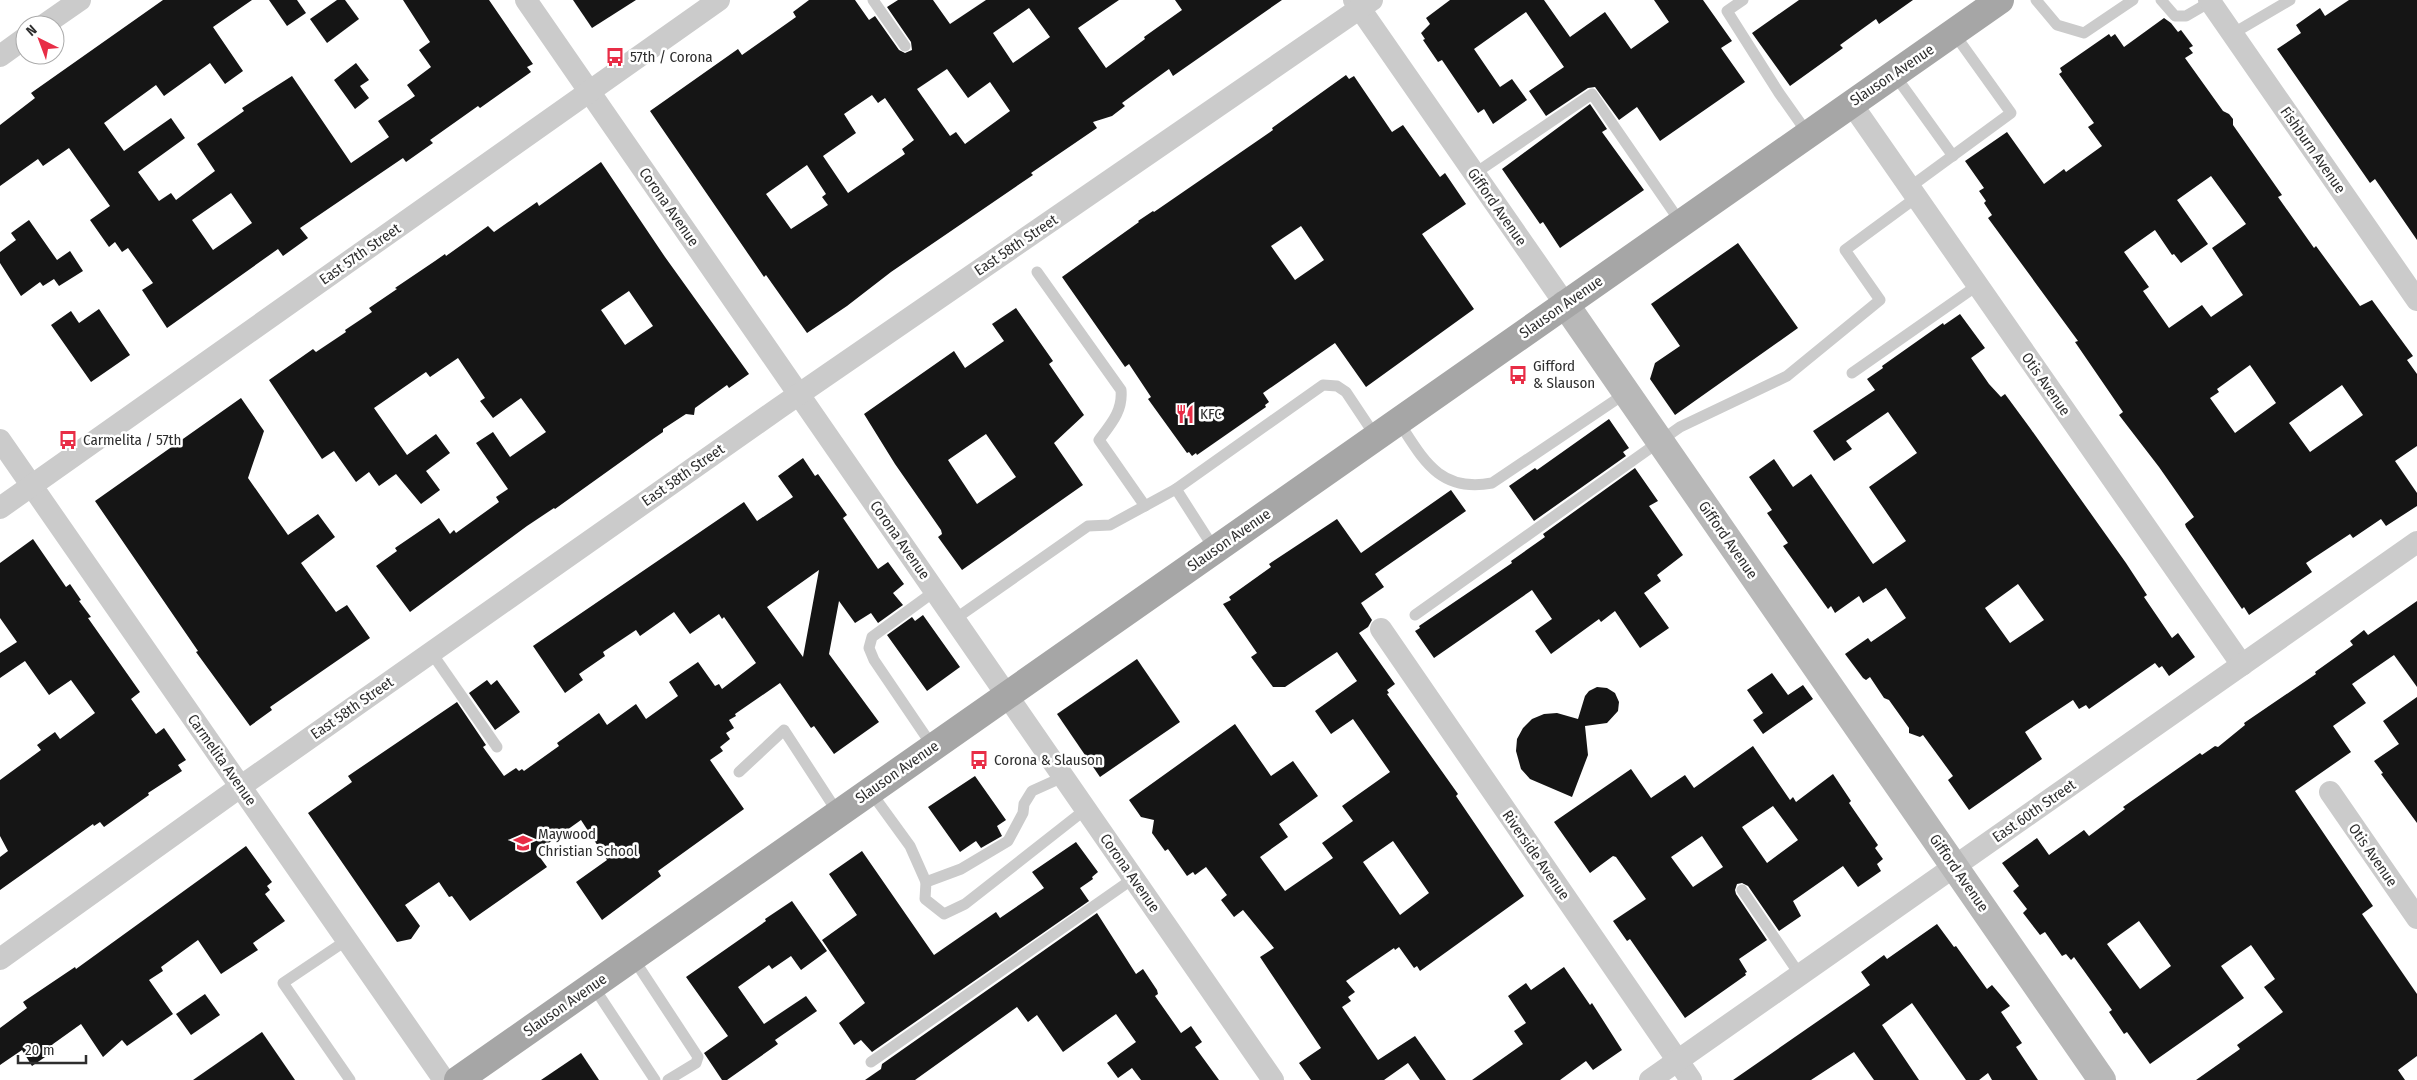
<svg xmlns="http://www.w3.org/2000/svg" width="2417" height="1080" font-family="'Fira Sans Condensed',sans-serif">
<rect width="100%" height="100%" fill="#fff"/>
<g fill="#151515" fill-rule="evenodd">
<path d="M163 0H252L213 27 243 71 225 84 210 63 164 96 156 85 104 123 124 151 171 118 185 138 138 172 159 201 171 193 176 200 215 171 197 144 244 111 242 108 292 76 351 163 389 137 378 121 415 96 407 85 431 67 419 50 430 42 403 0H489L533 64 527 67 531 72 480 108 478 106 430 140 433 143 406 162 403 158 300 228 308 238 283 256 278 249 167 328 142 290 153 283 128 248 122 252 115 242 109 247 90 220 110 206 69 148 43 166 38 159 0 186V125L35 98 31 93ZM231 193 252 223 213 250 192 220Z"/>
<polygon points="269,0 297,0 306,13 287,26"/>
<polygon points="337,0 345,0 359,19 327,43 310,19"/>
<polygon points="573,0 636,0 592,28"/>
<path d="M809 0H855L869 20 875 16 899 50 905 53 912 50 911 42 887 7 898 0H933L950 24 986 0H1119L1078 28 1106 68 1145 39 1144 37 1182 10 1175 0H1282L1173 76 1169 69 1122 103 1125 106 1112 116 1093 122 1097 128 1031 173 1033 175 891 272 847 306 807 333 766 275 764 277 751 258 650 111 738 49 742 55 796 17 793 12ZM1029 8 1050 37 1013 63 993 33ZM947 69 968 98 990 82 1010 111 965 144 956 132 950 136 917 89ZM872 95 878 103 885 98 914 140 902 149 905 154 848 193 823 156 856 133 844 114ZM807 165 826 194 822 197 828 205 791 229 766 194Z"/>
<polygon points="1450,0 1544,0 1570,37 1605,12 1631,49 1669,22 1654,0 1703,0 1732,41 1721,48 1745,82 1660,141 1637,107 1619,120 1595,87 1588,88 1546,116 1529,91 1564,67 1526,12 1474,49 1500,87 1512,79 1527,100 1493,124 1484,109 1478,113 1442,60 1438,62 1423,40 1425,39 1421,33 1430,24 1426,18"/>
<polygon points="1799,0 1913,0 1879,24 1876,19 1840,45 1843,48 1790,86 1752,33"/>
<polygon points="2349,0 2417,0 2417,240 2375,179 2370,183 2277,49 2301,33 2296,25 2320,8 2325,16"/>
<path d="M2164 18 2171 23 2178 32 2181 30 2193 46 2189 48 2193 53 2185 58 2223 111 2229 114 2233 119V125L2282 195 2278 197 2314 248 2316 246 2360 306 2372 300 2413 356 2407 360 2417 374V446L2395 461 2417 493V506L2386 526 2381 519 2353 538 2350 534 2306 563 2312 572 2249 615 2244 607 2242 609 2186 527 2185 524 2194 517 2159 467 2119 415 2123 412 2075 342 2078 341 1988 218 1992 215 1984 203 1986 201 1979 191 1984 188 1965 161 2007 132 2044 184 2064 169 2066 172 2102 146 2088 127 2094 123 2059 74 2062 72 2060 68 2109 34 2111 37 2115 34 2124 47ZM2211 176 2246 224 2212 248 2243 295 2211 317 2202 305 2169 328 2143 291 2149 287 2124 252 2155 230 2172 255 2174 254 2181 263 2208 244 2177 200ZM2250 365 2276 403 2235 433 2210 398 2219 392 2217 389ZM2342 385 2363 415 2310 452 2289 423Z"/>
<polygon points="356,63 369,80 360,86 369,98 355,109 334,80"/>
<path d="M1346 75 1349 79 1354 76 1392 132 1403 125 1440 177 1445 173 1466 204 1422 234 1474 309 1366 387 1335 343 1263 393 1269 402 1265 405 1266 407 1197 455 1196 453 1192 456 1189 452 1187 453 1148 399 1151 397 1129 364 1125 367 1062 277 1139 222 1138 221 1153 211 1154 212 1273 130 1272 128ZM1301 226 1324 260 1295 280 1271 246Z"/>
<polygon points="1590,104 1607,129 1602,132 1644,190 1560,248 1543,222 1540,224 1502,169"/>
<path d="M601 162 665 257 749 374 729 388 727 385 695 408 694 415 686 414 663 429V432L650 441 555 509 554 508 527 526 410 612 376 566 397 551 395 548 439 518 450 534 454 530 456 533 499 502 496 497 508 489 476 443 493 432 510 457 546 432 521 398 493 418 480 401 485 398 458 358 430 377 426 372 374 408 407 455 436 434 450 453 426 471 440 490 421 504 396 474 379 486 369 472 356 482 334 451 322 459 269 380 313 349 316 352 346 332 345 330 372 312 369 308 397 289 395 288 435 261 445 254 446 256 488 226 494 232 537 202 539 206ZM629 291 653 326 625 345 601 310Z"/>
<polygon points="29,220 57,260 70,251 83,271 59,286 54,279 43,286 40,282 21,296 0,263 0,252 16,240 11,233"/>
<polygon points="1738,243 1798,328 1675,415 1650,379 1655,363 1680,346 1651,304"/>
<path d="M1016 308 1053 361 1049 364 1084 415 1054 443 1083 485 962 570 938 537 942 534 941 530 895 464 864 414 954 351 965 368 1004 341 992 324ZM986 434 1016 477 977 504 948 460Z"/>
<polygon points="99,309 130,355 91,382 51,325 71,311 79,323"/>
<path d="M1960 314 1985 348 1971 358 1989 384 2001 397 2005 394 2030 428 2126 563 2147 595 2144 597 2172 638 2178 633 2195 657 2169 676 2162 666 2159 668 2155 663 2089 709 2086 705 2079 709 2073 700 2025 732 2042 759 1969 810 1948 780 1953 776 1923 735 1920 737 1909 733V728L1889 700 1884 698 1870 677 1866 680 1863 678 1845 654 1868 638 1871 642 1906 618 1886 588 1863 603 1859 596 1835 613 1831 606 1828 609 1783 546 1788 543 1767 513 1772 510 1749 477 1774 459 1793 487 1811 474 1873 564 1906 541 1869 487 1917 453 1888 412 1846 441 1852 449 1834 461 1813 431 1875 390 1867 379 1883 368 1882 366 1943 323 1944 325ZM2018 584 2044 620 2010 643 1985 608Z"/>
<polygon points="241,398 264,431 248,478 288,535 318,514 335,537 301,563 336,612 347,605 370,638 270,707 272,710 250,726 196,652 198,651 95,501"/>
<polygon points="1609,419 1629,448 1623,452 1626,456 1534,521 1509,486 1535,468 1537,470"/>
<path d="M803 458 815 476 818 474 847 515 843 518 878 569 888 562 904 584 893 593 903 605 878 623 871 613 855 623 839 601 829 654 879 722 834 754 814 726 811 728 780 683 735 714 736 716 729 720 734 728 726 733 730 739 720 747 723 751 710 760 744 809 658 871 661 876 602 920 576 882 607 860 581 820 536 852 547 867 470 921 452 896 449 897 439 882 405 905 420 926 411 939 397 942 308 813 352 782 348 776 457 702 486 745 483 747 504 776 516 768 519 771 522 769 524 771 559 746 557 743 599 713 607 725 636 704 646 719 678 696 669 682 698 662 715 686 719 684 722 689 756 663 724 617 722 619 719 614 690 634 674 612 640 636 636 630 603 652 605 656 579 674 583 680 565 693 533 646 744 502 757 521 793 497 778 476ZM819 570 803 657 767 607Z"/>
<polygon points="1635,468 1658,501 1649,506 1683,555 1657,575 1661,581 1644,593 1669,628 1640,648 1615,611 1601,622 1599,619 1551,654 1535,631 1552,619 1532,590 1434,658 1415,631 1420,628 1419,626 1512,563 1511,561 1545,537 1543,534"/>
<path d="M1451 490 1466 511 1375 574 1384 587 1361 603 1372 620 1368 627 1359 633 1395 684 1387 690 1389 693 1387 694 1458 794 1456 796 1524 896 1420 971 1417 966 1414 968 1399 947 1395 950 1394 948 1346 981 1355 992 1348 997 1351 1001 1342 1007 1378 1060 1415 1036 1446 1080H1420L1408 1063 1384 1080H1311L1299 1063 1321 1048 1260 957 1274 948 1243 910 1234 917 1221 900 1227 895 1206 867 1195 875 1193 872 1187 876 1168 849 1165 851 1152 833 1154 820 1141 817 1129 800 1235 724 1271 776 1293 761 1318 796 1279 824 1288 837 1260 857 1285 891 1333 858 1322 843 1353 821 1342 806 1390 772 1353 719 1331 734 1315 711 1357 681 1337 652 1285 687H1273L1251 657 1257 653 1223 604 1231 600 1229 597 1271 567 1269 564 1337 519 1361 553ZM1393 841 1429 893 1400 915 1363 862Z"/>
<polygon points="33,539 66,587 70,584 81,600 79,601 91,617 88,618 140,692 131,699 156,734 164,728 186,760 178,765 182,771 148,793 149,795 104,827 100,822 94,826 93,824 0,890 0,857 8,851 0,836 0,780 41,750 37,745 55,732 60,739 95,713 71,680 49,695 25,661 0,678 0,653 17,642 0,618 0,563"/>
<path d="M2417 601V687L2394 655 2352 684 2366 703 2333 726 2351 752 2295 791 2373 906 2362 914 2417 994V1056L2398 1070 2405 1080H2196L2240 1049 2237 1045 2283 1012 2264 987 2275 979 2251 945 2221 966 2244 998 2150 1064 2127 1032 2124 1034 2109 1012 2112 1010 2074 957 2071 960 2066 954 2062 956 2045 932 2040 935 2023 913 2027 909 2013 891 2019 886 2002 863 2037 838 2049 855 2084 830 2089 836 2125 809 2123 807 2200 753 2202 755 2215 746 2218 747 2245 725 2244 723 2316 674 2315 672 2353 645 2350 641 2364 630 2368 635ZM2139 921 2171 966 2140 989 2107 944Z"/>
<polygon points="923,615 960,667 927,691 887,635 912,617 915,621"/>
<polygon points="1137,659 1180,722 1100,777 1057,714"/>
<polygon points="1772,673 1788,695 1803,685 1813,699 1763,734 1753,720 1763,713 1747,690"/>
<polygon points="487,680 491,685 497,680 520,712 495,730 469,693"/>
<polygon points="1597,687 1607,688 1615,693 1619,702 1618,711 1607,723 1585,726 1588,755 1572,797 1530,779 1521,769 1516,751 1517,739 1523,728 1532,719 1544,714 1557,713 1578,719 1585,696 1589,691"/>
<polygon points="2417,697 2417,823 2381,774 2383,773 2374,761 2399,744 2383,721"/>
<path d="M1753 746 1790 800 1793 797 1796 802 1833 774 1851 801 1849 803 1878 845 1875 848 1883 859 1877 864 1881 871 1858 887 1843 866 1793 901 1801 916 1779 931 1748 886 1742 883 1737 884 1735 890 1736 894 1767 940 1739 959 1747 972 1745 973 1746 975 1685 1018 1630 939 1627 941 1613 921 1646 899 1616 857 1613 856 1590 873 1554 822 1631 769 1651 798 1685 775 1694 788ZM1773 806 1798 840 1767 863 1742 827ZM1702 836 1723 867 1693 887 1671 857Z"/>
<polygon points="975,776 1006,820 997,826 1002,836 981,848 976,841 960,852 928,807"/>
<polygon points="1076,842 1098,872 1092,877 1093,879 1080,888 1089,901 872,1052 861,1040 854,1045 839,1023 865,1003 822,940 857,915 829,874 862,851 934,955 996,912 1000,918 1044,888 1032,872"/>
<polygon points="246,846 272,882 267,886 270,890 265,894 285,921 253,943 258,950 221,974 198,940 161,967 163,971 149,980 173,1014 127,1046 122,1040 103,1057 81,1024 53,1044 46,1051 48,1055 32,1066 22,1050 0,1065 0,1028 27,1008 23,1002 75,967 76,969"/>
<polygon points="792,901 827,951 801,970 791,956 772,969 769,965 738,987 764,1024 806,996 817,1011 775,1040 778,1044 727,1080 722,1080 704,1053 728,1036 686,977 766,921 765,919"/>
<polygon points="1097,913 1136,974 1143,969 1157,990 1158,994 1155,996 1181,1033 1191,1026 1202,1042 1195,1047 1219,1080 1141,1080 1132,1068 1118,1078 1107,1063 1136,1042 1116,1014 1063,1052 1037,1015 1028,1022 1017,1007 915,1080 865,1080 881,1069 882,1064"/>
<polygon points="1937,924 1954,947 1956,946 1987,989 1992,985 2010,1006 2001,1012 2022,1043 2016,1047 2038,1080 1992,1080 1988,1073 1979,1080 1966,1080 1912,1003 1882,1025 1919,1080 1874,1080 1854,1052 1811,1080 1733,1080 1870,985 1861,972 1884,955 1887,959"/>
<polygon points="1564,967 1590,1005 1592,1003 1622,1050 1593,1070 1586,1061 1560,1080 1472,1080 1523,1044 1514,1031 1526,1023 1508,996 1526,983 1531,990"/>
<polygon points="205,994 220,1015 191,1035 176,1014"/>
<polygon points="262,1032 295,1080 193,1080"/>
<polygon points="581,1053 599,1080 541,1080"/>
</g>
<g fill="none" stroke-linecap="round" stroke-linejoin="round">
<g stroke="#cbcbcb" stroke-width="11">
<polyline points="873,0 905,46"/>
<polyline points="1743,0 1727,11 1779,93 1808,134"/>
<polyline points="2036,0 2057,25 2084,33 2133,0"/>
<polyline points="2161,0 2175,16 2186,16 2210,2"/>
<polyline points="2232,34 2290,0"/>
<polyline points="1894,74 1953,156"/>
<polyline points="1474,174 1592,94 1681,223"/>
<polyline points="1910,187 2011,113 1953,32"/>
<path d="M1037 272 1121 390C1123 411 1111 424 1099 440L1145 506"/>
<polyline points="1852,373 1978,285"/>
<path d="M1398 421C1423 459 1439 493 1492 483L1626 393"/>
<polyline points="1176,489 1215,550"/>
<polyline points="1415,615 1680,427 1787,376 1880,300 1845,250 1917,197"/>
<polyline points="955,619 1088,526 1110,525 1176,489 1323,385 1337,386 1346,392 1376,437"/>
<polyline points="431,652 497,747"/>
<polyline points="933,747 874,660 869,648 872,637 935,591"/>
<polyline points="739,772 784,730 838,813"/>
<polyline points="1063,777 1032,791 1024,804 1023,813 1008,841 961,869 926,882 925,899 944,914 965,904 1086,809"/>
<polyline points="870,791 910,846 926,882"/>
<polyline points="1742,890 1800,975"/>
<polyline points="347,940 283,983 350,1080"/>
<polyline points="633,958 698,1057 696,1063 668,1080"/>
<polyline points="593,986 655,1080"/>
<polyline points="871,1062 1134,878"/>
</g>
<g stroke="#cbcbcb" stroke-width="22">
<polyline points="526,0 1273,1080"/>
<polyline points="1354,0 1565,304"/>
<polyline points="2209,0 2417,300"/>
<polyline points="44,25 80,0"/>
<polyline points="0,56 25,38"/>
<polyline points="1851,103 2242,665"/>
<polyline points="0,440 444,1080"/>
<polyline points="0,508 719,0"/>
<polyline points="1381,629 1691,1080"/>
<polyline points="2330,792 2417,918"/>
<polyline points="0,959 240,787 779,408 1372,0"/>
<polyline points="1650,1080 2417,542"/>
</g>
<polyline stroke="#b8b8b8" stroke-width="28" points="1565,304 2102,1080"/>
<polyline stroke="#a6a6a6" stroke-width="28" points="458,1080 2000,0"/>
</g>
<defs>
<g id="bus-bare" transform="scale(1.5)"><path d="M-5-6H5V4H4V6H2V4H-2V6H-4V4H-5ZM-3.5-4V0h7V-4ZM-3.5 1.2v1.5H-2V1.2ZM2 1.2v1.5H3.5V1.2Z" fill="#e82d46" stroke="#fff" stroke-width="2.5" paint-order="stroke"/></g>
<g id="restaurant-bare" transform="scale(1.5)"><path d="M-5-6h1v4h1v-4h1v4h1v-4h1v5L-1.5 .5V6h-2V.5L-5-1ZM5-6V6H3V1.5H1.5Q1.5-4 5-6Z" fill="#e82d46" stroke="#fff" stroke-width="2.5" paint-order="stroke"/></g>
<g id="school-bare" transform="scale(1.5)"><path d="M0-5L7-2L0 1L-7-2ZM-4 1L0 2.5L4 1V4Q0 6-4 4Z" fill="#e82d46" stroke="#fff" stroke-width="2.5" paint-order="stroke"/></g>
</defs>
<g fill-rule="evenodd">
<use href="#bus-bare" x="615" y="57"/>
<use href="#bus-bare" x="1518" y="375"/>
<use href="#restaurant-bare" x="1185" y="414"/>
<use href="#bus-bare" x="68" y="440"/>
<use href="#bus-bare" x="979" y="760"/>
<use href="#school-bare" x="523" y="843"/>
</g>
<g text-anchor="middle" dominant-baseline="central" stroke-width="5" stroke-linejoin="round" paint-order="stroke">
<g font-size="15" fill="#2e2e2e" stroke="#fff" text-anchor="start">
<text x="630" y="57">57th / Corona</text>
<text x="1533" y="366">Gifford<tspan x="1533" dy="17">&amp; Slauson</tspan></text>
<text x="1200" y="414">KFC</text>
<text x="83" y="440">Carmelita / 57th</text>
<text x="994" y="760">Corona &amp; Slauson</text>
<text x="538" y="834">Maywood<tspan x="538" dy="17">Christian School</tspan></text>
</g>
<g font-size="15" fill="#2e2e2e" stroke="#fff">
<text transform="translate(1892 75) rotate(-34)">Slauson Avenue</text>
<text transform="translate(2313 150) rotate(55)">Fishburn Avenue</text>
<text transform="translate(669 207) rotate(55)">Corona Avenue</text>
<text transform="translate(1497 207) rotate(55)">Gifford Avenue</text>
<text transform="translate(1016 245) rotate(-34)">East 58th Street</text>
<text transform="translate(360 254) rotate(-35)">East 57th Street</text>
<text transform="translate(1561 307) rotate(-35)">Slauson Avenue</text>
<text transform="translate(2046 384) rotate(55)">Otis Avenue</text>
<text transform="translate(683 475) rotate(-35)">East 58th Street</text>
<text transform="translate(900 540) rotate(55)">Corona Avenue</text>
<text transform="translate(1229 540) rotate(-35)">Slauson Avenue</text>
<text transform="translate(1728 540) rotate(55)">Gifford Avenue</text>
<text transform="translate(352 708) rotate(-35)">East 58th Street</text>
<text transform="translate(222 760) rotate(55)">Carmelita Avenue</text>
<text transform="translate(897 772) rotate(-35)">Slauson Avenue</text>
<text transform="translate(2034 811) rotate(-35)">East 60th Street</text>
<text transform="translate(1536 855) rotate(55)">Riverside Avenue</text>
<text transform="translate(2373 855) rotate(55)">Otis Avenue</text>
<text transform="translate(1130 873) rotate(55)">Corona Avenue</text>
<text transform="translate(1959 873) rotate(55)">Gifford Avenue</text>
<text transform="translate(565 1005) rotate(-35)">Slauson Avenue</text>
</g>
</g>
<g transform="translate(40 40) rotate(318)"><circle r="24" fill="#ffffff" stroke="#ababab"/>
<path d="M0-4L9 19L0 12L-9 19Z" fill="#e82d46"/>
<text y="-8" font-size="14" font-weight="bold" text-anchor="middle" fill="#2e2e2e">N</text>
</g>
<path d="M18 1055v8h68v-8" fill="none" stroke="#2e2e2e" stroke-width="2.5"/>
<text x="25" y="1055" font-size="15" fill="#2e2e2e" stroke="#ffffff" stroke-width="4" paint-order="stroke">20 m</text>
</svg>
